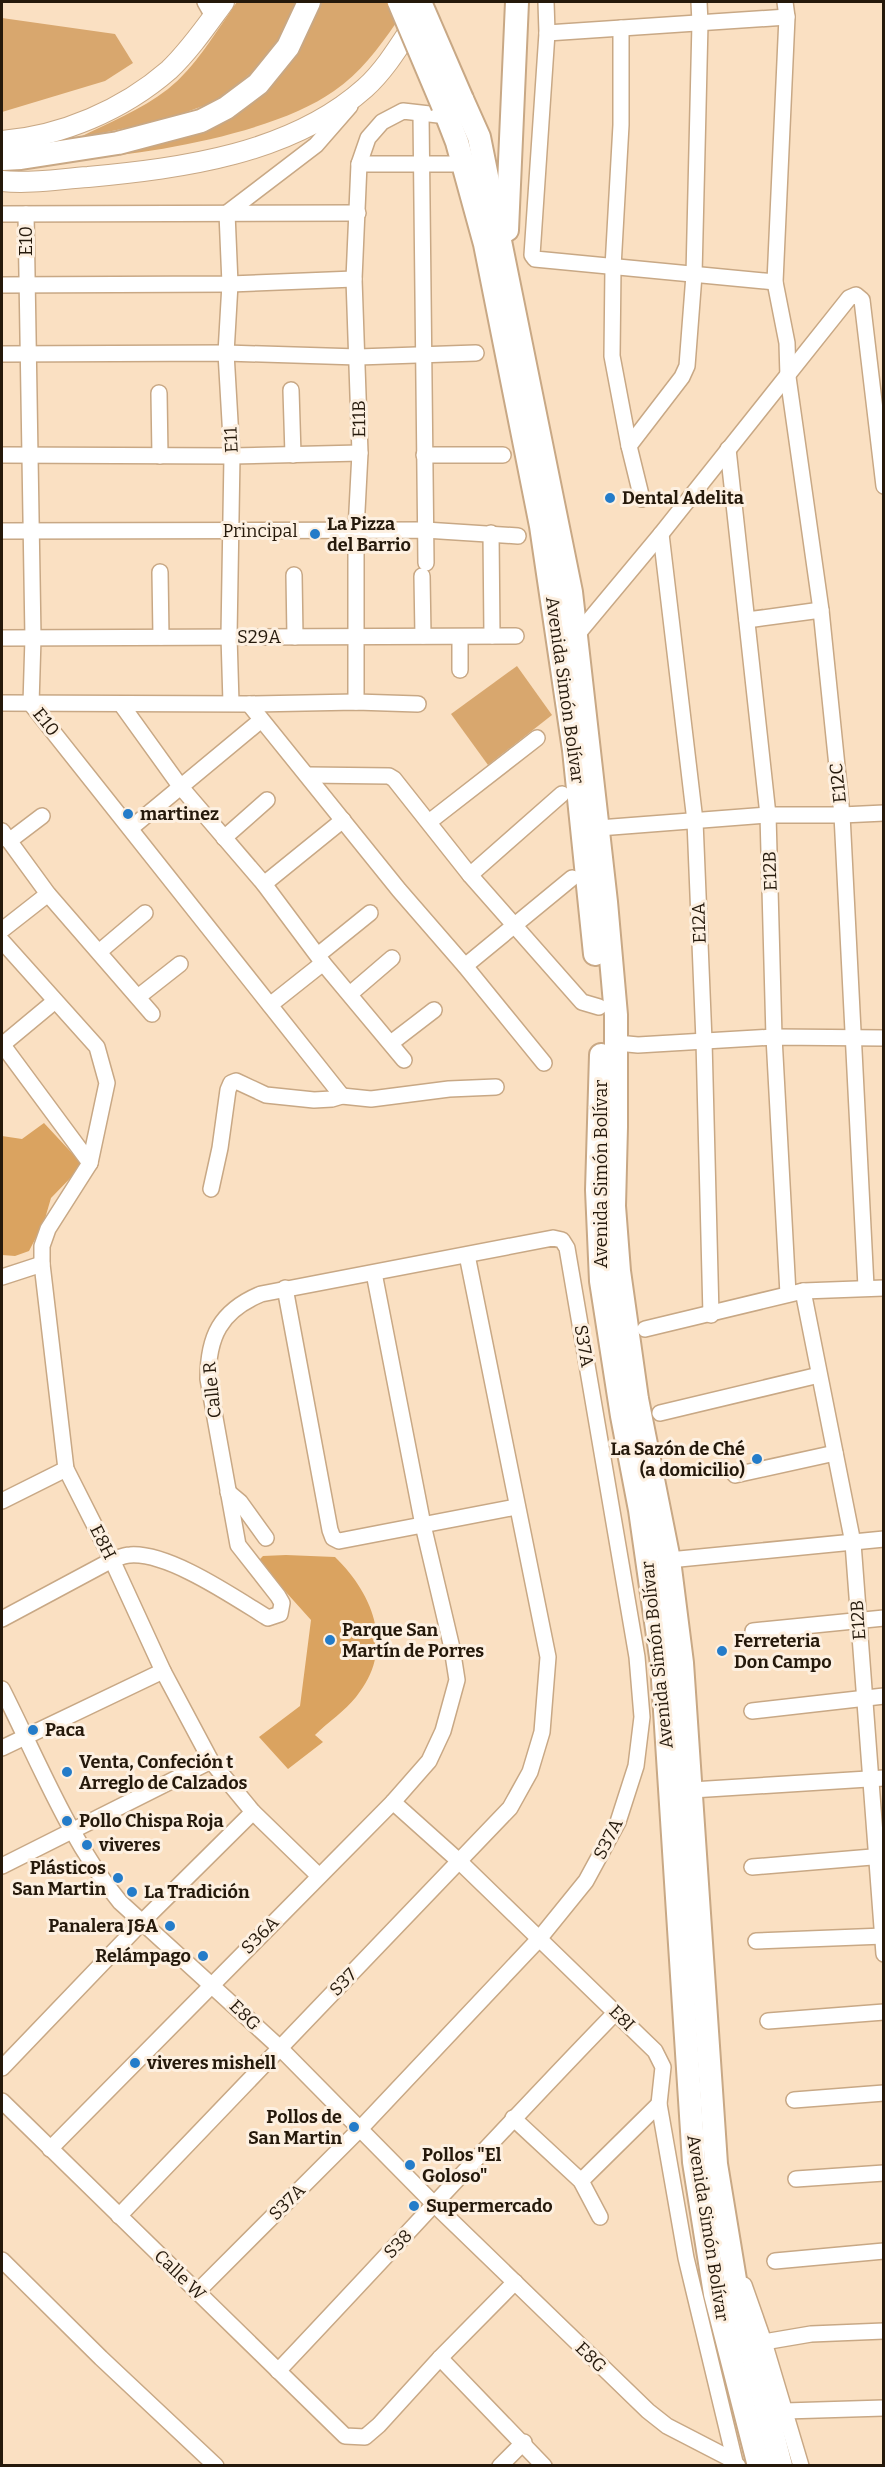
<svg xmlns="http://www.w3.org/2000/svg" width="885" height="2467" font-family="Bitter,serif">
<rect width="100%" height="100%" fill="#fae0c2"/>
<g fill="#d8a76e">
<path d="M237 2H300L281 42 251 73 219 100 165 120 78 138C108 123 141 110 168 89 195 68 217 30 237 2Z"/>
<path d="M320 2H387L396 23C378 49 360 73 334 91 275 133 151 154 79 159L206 126Z"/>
<polygon points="2,18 115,34 133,63 105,81 2,112"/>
<polygon points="517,666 552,715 488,765 451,714"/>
</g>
<g fill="#daa360">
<polygon points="44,1123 83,1165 51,1198 44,1222 29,1251 15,1256 2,1255 2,1136 22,1139"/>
<path d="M286 1555 335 1557C375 1596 395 1650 356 1697 345 1711 328 1722 315 1735L323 1742 288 1769 259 1737 300 1706 311 1620 258 1561 263 1556Z"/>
</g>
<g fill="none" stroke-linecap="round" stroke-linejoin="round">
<g stroke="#c8a885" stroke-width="18">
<g id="minor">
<polyline points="205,2 213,16"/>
<polyline points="546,2 547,33 532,255 535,259 775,282"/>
<polyline points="785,2 787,17 775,282 787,343 788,377 821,610 842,815 866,1287"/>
<polyline points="621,28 621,125 613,267 612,356 629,446 642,499"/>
<polyline points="547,33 787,17"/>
<polyline points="421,114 426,563"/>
<polyline points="359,164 453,164"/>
<polyline points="2,214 358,213"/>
<polyline points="26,214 33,638 31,704 342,1096"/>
<polyline points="2,285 230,284 354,279"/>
<polyline points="2,354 226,353 358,357 476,353"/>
<polyline points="291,390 293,455"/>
<polyline points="159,393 160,456"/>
<polyline points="629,446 682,377 687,366 694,275 700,23 699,2"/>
<polyline points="728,449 768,815 774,1037 788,1294"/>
<polyline points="2,455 232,456 360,453"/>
<polyline points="424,455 503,455"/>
<polyline points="2,531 425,530 518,536"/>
<polyline points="491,533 492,636"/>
<polyline points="661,534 695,821 704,1041 711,1315"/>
<polyline points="160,572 161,637"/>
<polyline points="294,575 295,637"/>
<polyline points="422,576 423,636"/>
<polyline points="747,620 821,610"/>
<polyline points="576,636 661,534 849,298 856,295 862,300 884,486"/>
<polyline points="460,637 460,670"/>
<polyline points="2,638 516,636"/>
<polyline points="356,702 356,530 360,453 354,279 359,164 368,138 382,122 403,111 447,116"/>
<polyline points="2,703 249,704 356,702 418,704"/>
<polyline points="231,703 229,636 232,456 226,353 230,284 227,213 316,145 350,106"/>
<polyline points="121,704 180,786 264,884 323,963 404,1060"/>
<polyline points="249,704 399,890 465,966 544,1063"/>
<polyline points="308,775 389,776 394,779 470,875 582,1002 599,1007"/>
<polyline points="429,822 537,738"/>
<polyline points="131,828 260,721"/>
<polyline points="599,828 768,815 842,815 884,813"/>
<polyline points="2,831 48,894 152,1014"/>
<polyline points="224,838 267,800"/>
<polyline points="9,841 42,816"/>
<polyline points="470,875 562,794"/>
<polyline points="264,884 343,820"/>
<polyline points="2,930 48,894"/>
<polyline points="2,941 97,1047 107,1083 90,1163 48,1229 42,1246 42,1264 66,1469 112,1560 163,1671 211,1761 253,1812 319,1876"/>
<polyline points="99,952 145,913"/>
<polyline points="318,955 370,913"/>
<polyline points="465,966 572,878"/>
<polyline points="350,994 392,958"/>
<polyline points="138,997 180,964"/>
<polyline points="270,1005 323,963"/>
<polyline points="391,1043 434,1010"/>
<polyline points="617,1043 638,1045 774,1037 884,1038"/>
<polyline points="2,1044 90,1163"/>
<polyline points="2,1045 55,1001"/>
<polyline points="211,1189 220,1148 228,1090 231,1083 236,1081 266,1095 314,1100 332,1099 342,1096 371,1099 449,1089 496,1087"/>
<polyline points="2,1277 42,1264"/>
<polyline points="285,1288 330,1530 333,1538 339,1541 516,1507"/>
<polyline points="803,1291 853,1543 884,1954"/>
<polyline points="645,1329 803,1291 884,1288"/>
<polyline points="660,1413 819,1375"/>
<polyline points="735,1475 835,1453"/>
<polyline points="228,1492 240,1502 266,1538"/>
<polyline points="2,1501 66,1469"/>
<polyline points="669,1560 884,1539"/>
<path d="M2 1619 112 1560C118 1558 124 1555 130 1555 169 1552 235 1598 268 1618L280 1614 282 1603 278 1596 238 1545 208 1379C208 1337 220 1311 261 1294L553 1238 562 1240 567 1248 637 1657 642 1717 636 1766 618 1822 586 1881 539 1939 359 2130 197 2292"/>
<polyline points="753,1631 884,1618"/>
<path d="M2 1689C38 1760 69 1840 120 1902L279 2047 435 2205 648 2411 667 2426 727 2457 738 2466"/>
<polyline points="752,1711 884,1696"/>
<polyline points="2,1748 163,1671"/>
<polyline points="692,1790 884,1778"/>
<polyline points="393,1802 460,1862 655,2051 663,2067 659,2104 686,2258 735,2462"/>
<polyline points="2,1866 211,1761"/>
<polyline points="752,1867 884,1856"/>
<polyline points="756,1941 884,1936"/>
<polyline points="768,2021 884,2012"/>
<polyline points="2,2068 142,1922 253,1812"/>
<polyline points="794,2100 884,2093"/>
<polyline points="2,2101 345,2436 365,2437 379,2425 440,2358 515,2282"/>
<polyline points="513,2118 581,2181 600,2217"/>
<polyline points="50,2149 393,1802 429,1761 443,1731 457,1680 452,1648 423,1525 374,1273"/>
<polyline points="796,2179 884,2173"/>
<polyline points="581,2181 659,2104"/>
<polyline points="119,2216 510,1808 530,1772 542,1732 548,1657 467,1255"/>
<polyline points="2,2260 101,2358 216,2466"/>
<polyline points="775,2261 884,2251"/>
<polyline points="744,2285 764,2342 801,2466"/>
<polyline points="764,2342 811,2334 884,2331"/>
<polyline points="440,2358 544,2466"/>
<path d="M278 2371C391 2252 501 2130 616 2012"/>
<polyline points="785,2411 884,2408"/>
<polyline points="500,2466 524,2442"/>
</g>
</g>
<g stroke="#c8a885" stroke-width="22">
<g id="major">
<path d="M2 141C62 136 123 110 169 70 190 50 207 25 224 2"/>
<path d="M2 181C30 184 59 179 88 177 183 168 291 154 365 88 386 69 401 43 417 19"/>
</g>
</g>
<g stroke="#c8a885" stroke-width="26">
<g id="highway">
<polyline points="462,99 479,137 571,592 606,902 616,1015 616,1127 614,1206 619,1271 637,1399 669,1560 682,1663 716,2164 738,2298 781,2466"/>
<polyline points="443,106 457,142 485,244 541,526 574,750 595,954"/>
<polyline points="2,159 21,158 118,143 201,121 226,108 258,84 288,47 309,2"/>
<polyline points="507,230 517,2"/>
<polyline points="601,1055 597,1190 601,1281 622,1416 640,1510 662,1664 694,2162 715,2294 759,2466"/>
</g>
</g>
<use href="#minor" stroke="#fff" stroke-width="15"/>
<use href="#major" stroke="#fff" stroke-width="20"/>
<use href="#highway" stroke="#fff" stroke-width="22"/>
<g stroke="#c8a885" stroke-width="26" stroke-linecap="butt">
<g id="highway-bridge">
<polyline points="399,2 443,106"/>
<polyline points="420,2 462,99"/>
</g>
</g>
<use href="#highway-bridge" stroke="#fff" stroke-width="22"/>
</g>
<g fill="#247cc9" stroke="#fdf0e1" stroke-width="2">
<circle cx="610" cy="498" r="6"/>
<circle cx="315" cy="534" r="6"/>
<circle cx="128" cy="814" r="6"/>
<circle cx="757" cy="1459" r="6"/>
<circle cx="330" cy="1640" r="6"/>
<circle cx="722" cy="1651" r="6"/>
<circle cx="33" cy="1730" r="6"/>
<circle cx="67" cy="1772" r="6"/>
<circle cx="67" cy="1821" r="6"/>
<circle cx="87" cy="1845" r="6"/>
<circle cx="118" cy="1878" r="6"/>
<circle cx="132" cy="1892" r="6"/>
<circle cx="170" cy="1926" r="6"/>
<circle cx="203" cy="1956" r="6"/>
<circle cx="135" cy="2063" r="6"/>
<circle cx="354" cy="2127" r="6"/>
<circle cx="410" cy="2165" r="6"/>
<circle cx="414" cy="2206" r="6"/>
</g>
<g text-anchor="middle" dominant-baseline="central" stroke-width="6" stroke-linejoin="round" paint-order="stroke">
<g font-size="18" fill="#25190b" stroke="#fdf0e1">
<text transform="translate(26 241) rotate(-90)">E10</text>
<text transform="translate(359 419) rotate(-91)">E11B</text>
<text transform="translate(231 440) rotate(-93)">E11</text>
<text x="260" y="531">Principal</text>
<text x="259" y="637">S29A</text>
<text transform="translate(565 690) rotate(82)">Avenida Simón Bolívar</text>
<text transform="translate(46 722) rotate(51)">E10</text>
<text transform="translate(838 783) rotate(-96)">E12C</text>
<text transform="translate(770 871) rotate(-92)">E12B</text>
<text transform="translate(699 923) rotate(-92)">E12A</text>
<text transform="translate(601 1174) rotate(-90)">Avenida Simón Bolívar</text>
<text transform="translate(584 1346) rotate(80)">S37A</text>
<text transform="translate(212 1390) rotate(-96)">Calle R</text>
<text transform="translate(103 1542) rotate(63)">E8H</text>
<text transform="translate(858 1620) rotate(-94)">E12B</text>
<text transform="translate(657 1655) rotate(-96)">Avenida Simón Bolívar</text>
<text transform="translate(608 1839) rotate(-63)">S37A</text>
<text transform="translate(260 1935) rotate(-45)">S36A</text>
<text transform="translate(343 1982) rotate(-46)">S37</text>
<text transform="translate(245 2015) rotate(44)">E8G</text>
<text transform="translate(622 2018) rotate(45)">E8I</text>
<text transform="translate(287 2202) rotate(-45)">S37A</text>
<text transform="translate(708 2228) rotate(81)">Avenida Simón Bolívar</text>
<text transform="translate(398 2244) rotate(-46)">S38</text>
<text transform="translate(180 2275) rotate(44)">Calle W</text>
<text transform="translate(591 2357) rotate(44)">E8G</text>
</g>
<g font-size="18" font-weight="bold" fill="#25190b" stroke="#fdf0e1" text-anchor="start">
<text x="622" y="498">Dental Adelita</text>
<text x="327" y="524">La Pizza<tspan x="327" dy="21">del Barrio</tspan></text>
<text x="140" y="814">martinez</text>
<text x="745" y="1449" text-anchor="end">La Sazón de Ché<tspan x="745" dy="21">(a domicilio)</tspan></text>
<text x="342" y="1630">Parque San<tspan x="342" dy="21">Martín de Porres</tspan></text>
<text x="734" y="1641">Ferreteria<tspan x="734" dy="21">Don Campo</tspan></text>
<text x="45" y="1730">Paca</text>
<text x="79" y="1762">Venta, Confeción t<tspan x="79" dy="21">Arreglo de Calzados</tspan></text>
<text x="79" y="1821">Pollo Chispa Roja</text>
<text x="99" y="1845">viveres</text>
<text x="106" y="1868" text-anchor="end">Plásticos<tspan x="106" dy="21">San Martin</tspan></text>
<text x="144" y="1892">La Tradición</text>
<text x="158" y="1926" text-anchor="end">Panalera J&amp;A</text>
<text x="191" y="1956" text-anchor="end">Relámpago</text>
<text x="147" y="2063">viveres mishell</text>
<text x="342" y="2117" text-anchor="end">Pollos de<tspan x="342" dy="21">San Martin</tspan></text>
<text x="422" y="2155">Pollos "El<tspan x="422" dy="21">Goloso"</tspan></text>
<text x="426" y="2206">Supermercado</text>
</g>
</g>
<rect width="885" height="2467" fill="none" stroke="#25190b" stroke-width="6"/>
</svg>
